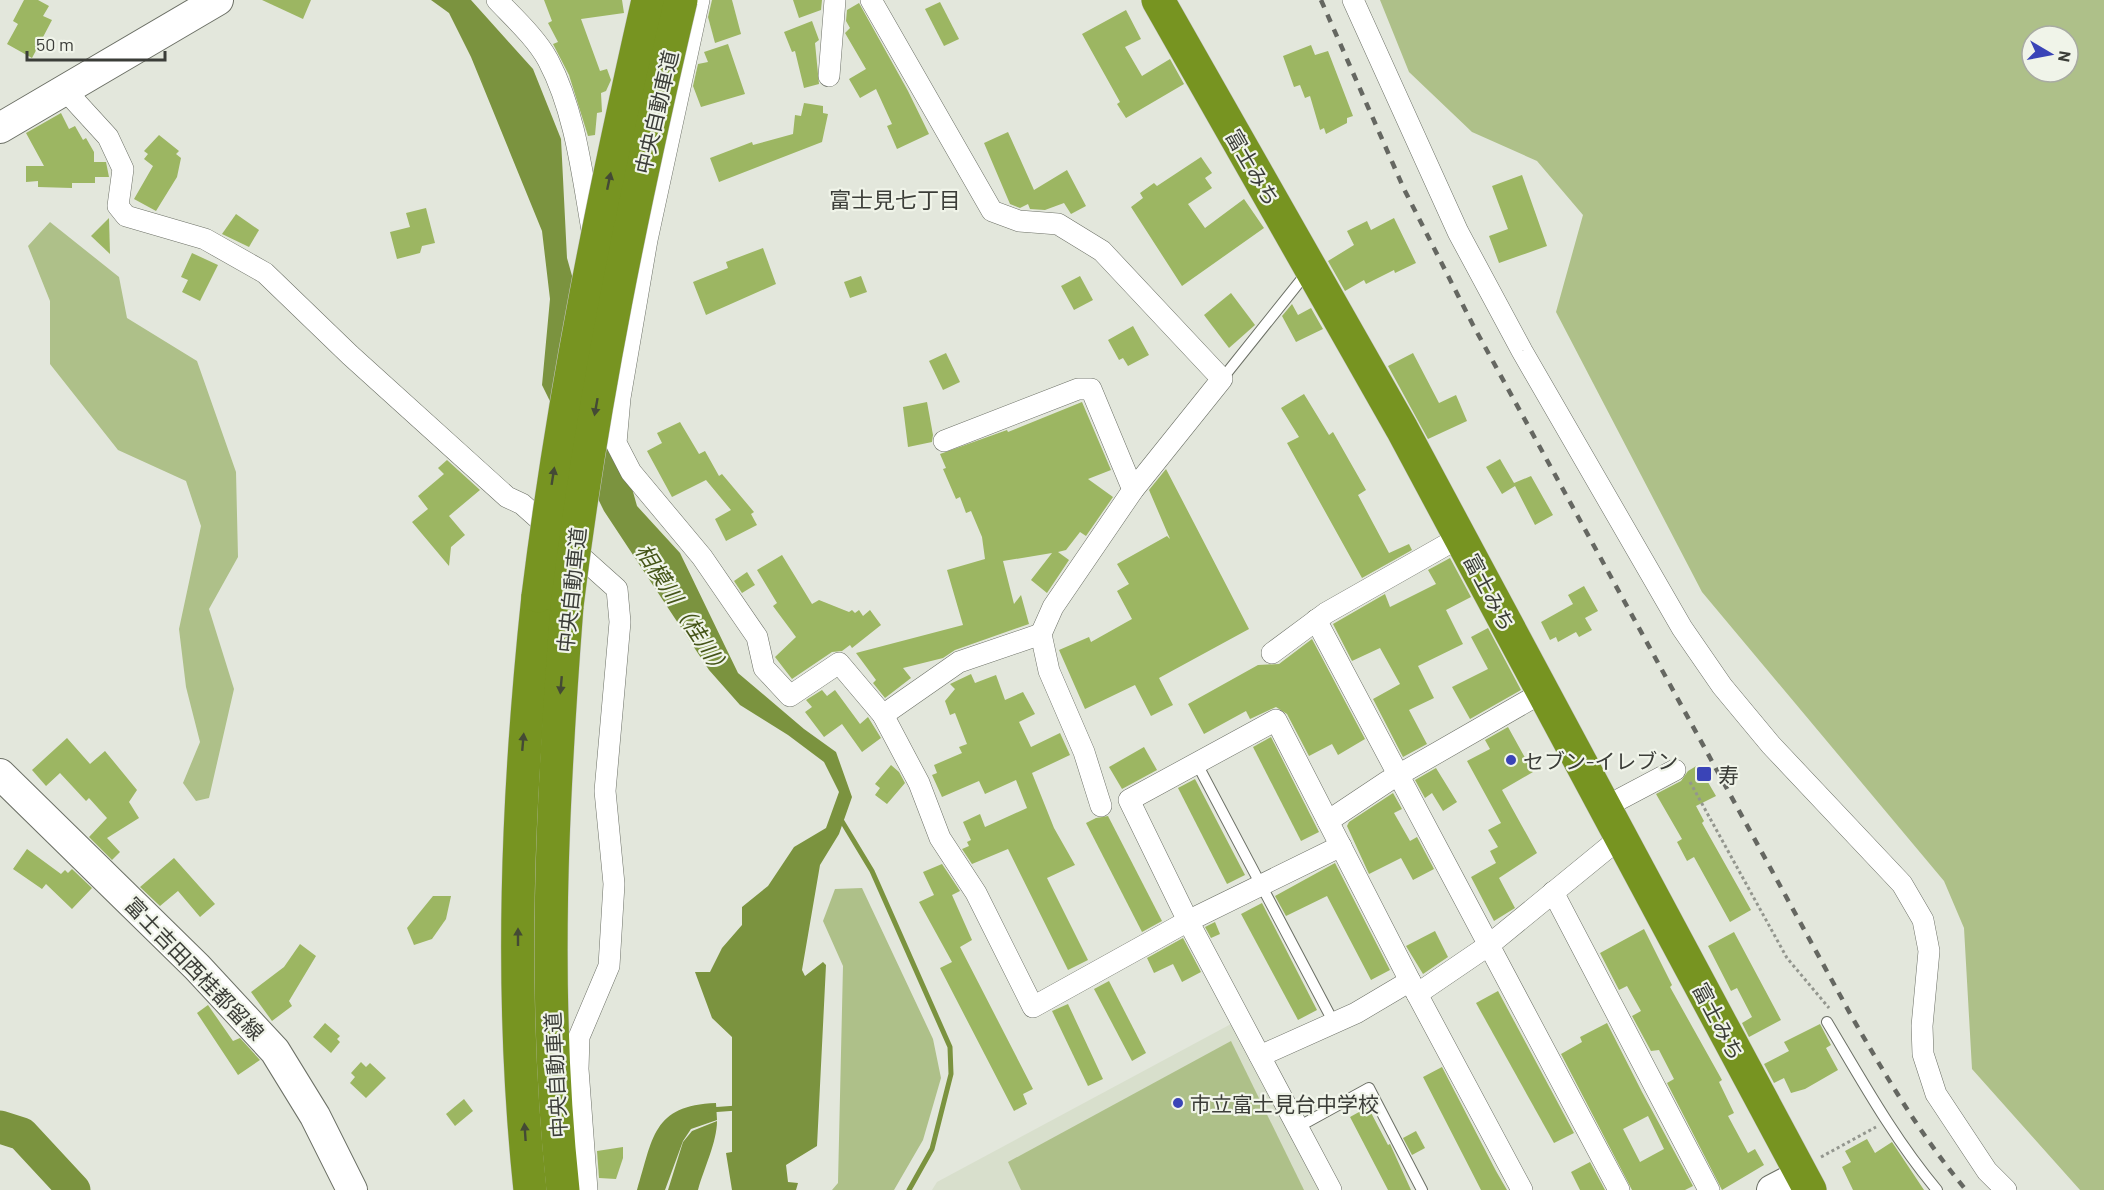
<svg xmlns="http://www.w3.org/2000/svg" width="2104" height="1190" font-family="Barlow,'Noto Sans JP',sans-serif">
<rect width="100%" height="100%" fill="#e3e7dc"/>
<polygon fill="#d8dfcc" points="1231,1024 1319,1190 932,1190 937,1182"/>
<g fill="#aec089" fill-rule="evenodd">
<path d="M1380 0H2104V1190H2080L1972 1069 1964 928 1944 881 1702 592 1556 312 1583 215 1537 161 1472 132 1409 72ZM2032 36H2068V72H2032Z"/>
<polygon points="50,222 119,277 127,318 197,361 236,472 238,557 209,609 234,689 209,798 196,801 183,783 200,742 186,687 179,629 201,526 186,481 118,450 50,364 50,301 28,246"/>
<polygon points="862,888 933,1039 941,1078 923,1140 894,1190 832,1190 838,1183 843,966 823,921 835,889"/>
<polygon points="1231,1041 1304,1190 1021,1190 1008,1162"/>
</g>
<g fill="#7b933f">
<polygon points="431,0 471,0 533,69 561,139 567,258 637,506 680,553 738,673 804,729 836,752 852,797 839,834 820,865 802,970 805,976 823,962 826,965 817,1146 786,1165 788,1182 798,1183 796,1190 732,1190 726,1153 732,1152 732,1037 712,1018 695,972 710,972 722,948 742,925 742,907 768,886 794,847 826,828 839,792 824,762 788,735 740,705 709,670 604,511 542,385 550,299 542,231 471,57 449,13"/>
<path d="M716 1103 717 1120 691 1129 683 1141 665 1190H637C653 1139 652 1105 716 1103Z"/>
<path d="M717 1121C717 1142 704 1168 698 1190H668L683 1142 692 1131Z"/>
</g>
<g fill="none" stroke-linecap="round" stroke-linejoin="round">
<g stroke="#7b933f" stroke-width="5">
<polyline points="840,818 872,871 950,1047 951,1074 932,1149 909,1190"/>
<polyline points="710,1110 737,1108"/>
</g>
<polyline stroke="#7b933f" stroke-width="33" points="0,1127 22,1134 74,1190"/>
</g>
<g fill="#9cb662" fill-rule="evenodd">
<polygon points="24,0 38,0 49,6 43,16 52,20 32,58 7,44 18,24 13,21"/>
<polygon points="262,0 311,0 303,19"/>
<polygon points="544,0 622,0 624,13 581,19 600,71 607,69 611,80 606,91 601,93 602,112 597,113 595,135 588,136 569,75 553,44 558,42 548,23 552,21"/>
<polygon points="712,0 732,0 741,34 715,43 708,17"/>
<polygon points="793,0 822,0 821,10 799,18"/>
<polygon points="940,2 959,39 944,46 925,9"/>
<polygon points="859,3 908,91 929,134 897,149 887,126 892,124 876,89 860,98 849,79 866,69 845,33 850,28 846,21 847,10"/>
<polygon points="1126,10 1141,39 1125,47 1142,76 1170,59 1184,84 1126,118 1117,104 1120,102 1082,34"/>
<polygon points="812,21 819,40 815,43 819,84 804,88 795,51 792,52 784,32"/>
<polygon points="728,44 745,94 701,107 693,86 698,64 708,62 704,52"/>
<polygon points="1311,45 1315,55 1328,51 1353,116 1347,118 1347,123 1326,134 1324,128 1320,130 1310,96 1305,98 1300,85 1294,87 1283,56"/>
<polygon points="804,103 823,106 823,113 828,114 822,142 719,182 710,158 752,142 753,145 793,134 795,115 801,116"/>
<polygon points="61,113 69,129 75,126 83,140 86,138 94,152 94,162 106,162 109,177 95,177 95,183 72,183 72,188 38,187 38,181 26,182 26,166 44,166 26,133"/>
<polygon points="1008,132 1034,190 1067,170 1086,206 1071,214 1064,203 1045,210 1030,209 1028,204 1020,208 1010,204 984,143"/>
<polygon points="159,135 179,151 176,154 181,158 177,177 156,211 134,199 153,166 144,159 148,154 144,151"/>
<polygon points="1201,157 1212,173 1205,178 1212,188 1188,204 1205,228 1244,199 1264,228 1182,286 1131,207 1143,198 1140,193 1154,183 1157,186"/>
<polygon points="1522,175 1547,246 1499,263 1489,236 1508,229 1492,186"/>
<polygon points="426,208 435,243 422,246 420,253 397,259 390,232 410,227 406,213"/>
<polygon points="236,214 259,230 249,247 222,234"/>
<polygon points="109,218 110,254 91,236"/>
<polygon points="1394,218 1416,263 1395,273 1394,270 1366,284 1364,280 1345,291 1328,261 1354,245 1347,231 1367,221 1371,230"/>
<polygon points="763,248 776,284 706,315 693,282 728,268 726,262"/>
<polygon points="192,253 218,265 200,301 182,292 188,280 181,277"/>
<polygon points="861,276 867,292 850,298 844,282"/>
<polygon points="1080,276 1093,300 1074,310 1061,286"/>
<polygon points="1231,293 1255,325 1229,348 1204,315"/>
<polygon points="1292,304 1298,315 1311,308 1323,329 1296,342 1282,316"/>
<polygon points="1133,326 1149,355 1128,366 1123,358 1119,360 1108,340"/>
<polygon points="946,353 960,382 943,390 929,361"/>
<polygon points="1413,353 1439,403 1456,395 1467,421 1428,439 1388,366"/>
<polygon points="1304,394 1329,435 1333,432 1366,490 1358,495 1389,553 1409,544 1412,550 1362,578 1287,443 1299,437 1281,408"/>
<polygon points="927,402 933,435 932,442 908,447 903,407"/>
<polygon points="1082,402 1111,470 1088,479 1113,497 1086,536 1080,532 1066,550 1058,552 1069,560 1047,593 1031,580 1052,553 1003,561 1014,604 1021,595 1029,624 955,650 943,658 903,668 911,678 885,698 873,683 876,680 856,653 963,625 947,570 985,559 982,537 971,511 966,513 960,497 956,499 943,469 946,468 940,454 1007,430 1008,432"/>
<polygon points="680,422 699,454 705,451 719,476 722,474 754,512 751,514 757,525 726,541 715,519 731,510 706,480 672,497 647,451 662,443 657,433"/>
<polygon points="1500,459 1514,483 1531,476 1553,515 1535,525 1515,486 1502,494 1486,467"/>
<polygon points="447,460 480,490 449,516 465,535 451,547 449,566 412,522 428,509 418,496 444,474 438,468"/>
<polygon points="1166,469 1249,629 1159,678 1173,705 1151,716 1135,685 1085,709 1059,650 1089,637 1091,642 1132,619 1117,591 1129,584 1117,564 1167,536 1170,539 1149,490"/>
<polygon points="782,555 812,604 819,600 849,612 852,610 855,613 859,610 863,616 870,610 881,625 852,648 850,645 842,651 832,652 792,679 775,657 796,637 773,606 777,603 757,570"/>
<polygon points="1450,558 1471,597 1446,610 1463,644 1418,666 1434,698 1409,710 1427,744 1403,757 1373,699 1400,684 1380,648 1352,661 1333,624 1385,594 1390,607 1436,584 1428,570"/>
<polygon points="747,572 755,585 742,593 734,581"/>
<polygon points="1584,586 1598,611 1585,618 1592,630 1579,637 1576,632 1558,642 1556,637 1550,640 1541,622 1573,604 1568,595"/>
<polygon points="1488,628 1521,690 1470,719 1452,687 1488,669 1471,637"/>
<polygon points="1312,639 1365,739 1338,755 1332,744 1309,756 1287,714 1276,707 1250,719 1246,711 1204,734 1188,704 1258,665 1279,664"/>
<polygon points="971,674 975,683 996,675 1005,700 1023,692 1035,714 1019,722 1031,747 1060,733 1070,755 1032,773 1054,828 1075,865 1047,878 1088,960 1068,970 1008,849 972,864 962,849 969,846 967,842 971,840 963,822 980,814 985,827 1027,808 1016,780 985,794 979,781 942,797 932,775 937,773 934,765 962,753 959,747 967,744 955,713 950,715 945,701 955,689 950,684"/>
<polygon points="822,690 827,696 835,690 860,724 868,717 881,738 862,752 842,724 824,737 805,712 812,707 806,700"/>
<polygon points="1508,727 1533,772 1502,790 1537,853 1499,878 1515,908 1494,921 1471,877 1496,863 1490,851 1498,847 1488,830 1501,823 1467,761 1490,749 1485,740"/>
<polygon points="1271,737 1319,832 1301,841 1253,747"/>
<polygon points="67,738 90,764 105,751 137,790 129,802 139,818 107,838 120,852 112,860 89,837 107,818 89,798 86,801 60,773 46,786 32,770"/>
<polygon points="1144,747 1157,770 1122,789 1109,767"/>
<polygon points="891,765 899,772 905,783 887,804 875,795 880,788 875,784"/>
<polygon points="1698,765 1716,796 1696,806 1704,821 1702,823 1751,910 1730,922 1694,857 1687,861 1677,842 1682,839 1656,794 1681,781 1688,771"/>
<polygon points="1436,768 1457,802 1443,811 1432,793 1425,798 1415,780"/>
<polygon points="1195,779 1245,875 1227,884 1178,788"/>
<polygon points="1393,793 1402,809 1394,813 1410,841 1417,837 1434,869 1413,880 1401,858 1369,874 1347,826 1349,822"/>
<polygon points="1108,816 1162,921 1142,932 1086,823 1096,818"/>
<polygon points="27,849 61,874 65,870 68,873 72,869 92,888 72,909 46,884 42,889 13,869"/>
<polygon points="174,858 215,904 200,917 178,891 160,906 140,887"/>
<polygon points="1335,863 1390,970 1371,980 1327,896 1286,916 1275,896"/>
<polygon points="942,864 960,891 952,895 972,940 960,947 1033,1089 1023,1094 1027,1104 1014,1111 940,968 952,962 919,902 934,895 923,872"/>
<polygon points="433,896 451,896 446,919 432,939 414,945 407,928"/>
<polygon points="1262,903 1317,1010 1298,1020 1241,914"/>
<polygon points="1215,922 1220,934 1211,938 1205,927"/>
<polygon points="1644,929 1672,985 1670,987 1722,1080 1719,1082 1734,1113 1728,1116 1748,1153 1755,1149 1764,1165 1722,1190 1667,1083 1674,1079 1659,1050 1651,1051 1632,1016 1641,1011 1627,986 1619,990 1600,953"/>
<polygon points="1435,931 1448,957 1423,974 1406,946"/>
<polygon points="1734,932 1781,1020 1749,1037 1742,1023 1752,1017 1737,988 1731,991 1708,946"/>
<polygon points="1183,938 1201,972 1182,982 1173,964 1154,973 1147,958"/>
<polygon points="300,944 316,956 289,1001 292,1006 272,1021 251,992 284,967"/>
<polygon points="1109,981 1146,1053 1132,1061 1094,989"/>
<polygon points="1498,991 1574,1133 1554,1143 1476,1003"/>
<polygon points="1068,1004 1103,1079 1088,1086 1052,1011"/>
<polygon points="208,1005 233,1041 240,1038 260,1060 238,1075 197,1013"/>
<polygon points="325,1023 340,1036 337,1039 340,1042 331,1053 313,1037"/>
<path d="M1607 1023 1642 1092 1693 1186 1685 1190H1632L1561 1054 1582 1042 1580 1037ZM1648 1116 1664 1149 1640 1162 1623 1129Z"/>
<polygon points="1820,1024 1831,1045 1826,1048 1838,1070 1805,1089 1791,1093 1784,1078 1774,1083 1764,1064 1789,1051 1784,1042"/>
<polygon points="361,1062 366,1067 370,1063 386,1078 366,1098 350,1083 355,1077 351,1073"/>
<polygon points="1442,1067 1496,1171 1507,1190 1481,1190 1423,1077"/>
<polygon points="464,1099 473,1111 455,1126 446,1114"/>
<polygon points="1368,1107 1388,1145 1390,1144 1411,1190 1388,1190 1350,1117"/>
<polygon points="1416,1131 1425,1148 1412,1155 1403,1138"/>
<polygon points="1867,1139 1875,1153 1892,1142 1924,1190 1853,1190 1842,1167 1851,1162 1845,1151"/>
<polygon points="623,1147 623,1158 616,1179 599,1178 597,1151"/>
<polygon points="1590,1162 1605,1190 1580,1190 1571,1172"/>
</g>
<g fill="none" stroke-linecap="round" stroke-linejoin="round">
<g stroke="#6c7066" stroke-width="12">
<g id="lane">
<polyline points="1222,379 1309,270"/>
<polyline points="1196,762 1334,1023"/>
<path d="M1827 1022C1861 1079 1894 1139 1937 1190"/>
<polyline points="1298,1127 1369,1088 1422,1190"/>
</g>
</g>
<g stroke="#6c7066" stroke-width="22">
<g id="street">
<path d="M497 0C514 18 536 38 548 60 575 111 582 173 592 230"/>
<polyline points="699,0 647,240 620,398 616,443 631,472 702,557 757,637 764,668 790,696 839,663 883,715 959,662 1041,634"/>
<polyline points="871,0 992,211 1019,221 1058,224 1102,251 1222,379 1133,490 1053,607 1041,634 1049,671 1084,752 1101,806"/>
<polyline points="1353,0 1458,232 1522,351 1682,628 1722,686 1771,745 1902,884 1923,920 1929,951 1922,1026 1923,1054 1936,1094 1987,1171 2006,1190"/>
<polyline points="829,76 835,0"/>
<polyline points="65,90 108,137 123,169 118,206 126,216 205,239 265,273 350,355 507,497 522,504 617,589 620,622 605,791 614,884 609,966 579,1037 578,1069 587,1190"/>
<polyline points="944,441 1078,389 1091,389 1133,490"/>
<polyline points="1316,620 1619,1190"/>
<polyline points="1272,653 1326,613 1460,537"/>
<polyline points="883,715 919,783 940,838 976,893 1033,1007 1188,921 1341,846"/>
<polyline points="1605,807 1675,770"/>
<polyline points="1328,821 1388,781 1543,692"/>
<polyline points="1553,892 1709,1190"/>
<polyline points="1417,994 1489,945 1621,837"/>
<polyline points="1260,1056 1356,1013 1410,981"/>
<polyline points="1331,1190 1188,921 1129,800 1276,720 1410,981 1522,1190"/>
</g>
</g>
<g stroke="#6c7066" stroke-width="32">
<g id="secondary">
<polyline points="0,128 218,0"/>
<polyline points="0,774 197,967 275,1051 315,1116 352,1190"/>
<polyline points="1772,1190 1801,1175"/>
</g>
</g>
<g stroke="#c4c5c3" stroke-width="34">
<g id="highway">
<polyline points="1158,0 1402,429 1810,1190"/>
<path d="M530 1190C509 992 517 794 538 596"/>
<path d="M563 1190C542 995 552 800 567 606"/>
</g>
</g>
<g stroke="#93968e" stroke-width="3" stroke-dasharray="3 3" stroke-linecap="butt">
<polyline points="1690,782 1787,958 1829,1008"/>
<polyline points="1821,1157 1876,1127"/>
</g>
<use href="#lane" stroke="#fff" stroke-width="10"/>
<use href="#street" stroke="#fff" stroke-width="21"/>
<use href="#secondary" stroke="#fff" stroke-width="30"/>
<use href="#highway" stroke="#779421" stroke-width="33"/>
<path stroke="#656761" stroke-width="4.5" stroke-dasharray="8 8" stroke-linecap="butt" d="M1321 0 1404 189 1473 325 1852 1017C1887 1078 1921 1136 1966 1190"/>
<g stroke="#c4c5c3" stroke-width="34" stroke-linecap="butt">
<g id="highway-bridge">
<path d="M538 596C563 395 603 197 648 0"/>
<path d="M567 606C592 402 634 200 681 0"/>
</g>
</g>
<use href="#highway-bridge" stroke="#779421" stroke-width="33"/>
</g>
<defs><path id="oneway-solid" d="M-6-.8H1V-3.2L6.5 0L1 3.2V.8H-6Z" transform="scale(1.5)"/></defs>
<g fill="#444a35">
<use href="#oneway-solid" transform="translate(609 181) rotate(-78)"/>
<use href="#oneway-solid" transform="translate(596 407) rotate(100)"/>
<use href="#oneway-solid" transform="translate(553 476) rotate(-81)"/>
<use href="#oneway-solid" transform="translate(561 685) rotate(95)"/>
<use href="#oneway-solid" transform="translate(523 742) rotate(-85)"/>
<use href="#oneway-solid" transform="translate(518 937) rotate(-90)"/>
<use href="#oneway-solid" transform="translate(525 1132) rotate(-94)"/>
</g>
<g fill="#3a44b7" stroke="#f0f4e9" stroke-width="2">
<circle cx="1511" cy="760" r="6"/>
<rect x="1696" y="766" width="16" height="16" rx="3"/>
<circle cx="1178" cy="1103" r="6"/>
</g>
<g text-anchor="middle" dominant-baseline="central" stroke-width="4.5" stroke-linejoin="round" paint-order="stroke">
<g font-size="21" fill="#3b3d38" stroke="#f0f4e9">
<text transform="translate(656 112) rotate(-77)">中央自動車道</text>
<text transform="translate(1253 167) rotate(60)">富士みち</text>
<text transform="translate(571 590) rotate(-84)">中央自動車道</text>
<text transform="translate(1490 592) rotate(62)">富士みち</text>
<text transform="translate(195 968) rotate(46)">富士吉田西桂都留線</text>
<text transform="translate(1719 1021) rotate(62)">富士みち</text>
<text transform="translate(555 1075) rotate(-93)">中央自動車道</text>
</g>
<g font-size="21" fill="#3b3d38" stroke="#f0f4e9" text-anchor="start">
<text x="1523" y="760">セブン-イレブン</text>
<text x="1718" y="774">寿</text>
<text x="1190" y="1103">市立富士見台中学校</text>
</g>
<g font-size="22" fill="#3b3d38" stroke="#f0f4e9">
<text x="895" y="199">富士見七丁目</text>
</g>
<g font-size="22" font-style="italic" fill="#445417" stroke="#f0f4e9">
<text transform="translate(684 610) rotate(57)">相模川（桂川）</text>
</g>
</g>
<g transform="translate(2050 54) rotate(100)"><circle r="28" fill="#f0f4e9" stroke="#a8aba2" stroke-width="1.5"/>
<path d="M0-4.5L10 22L0 15L-10 22Z" fill="#3a44b7"/>
<text y="-9" font-size="16" font-weight="bold" text-anchor="middle" fill="#3b3d38">N</text>
</g>
<path d="M27 51v9h138v-9" fill="none" stroke="#3b3d38" stroke-width="3"/>
<text x="36" y="51" font-size="18" fill="#3b3d38" stroke="#f0f4e9" stroke-width="4.5" paint-order="stroke">50 m</text>
</svg>
